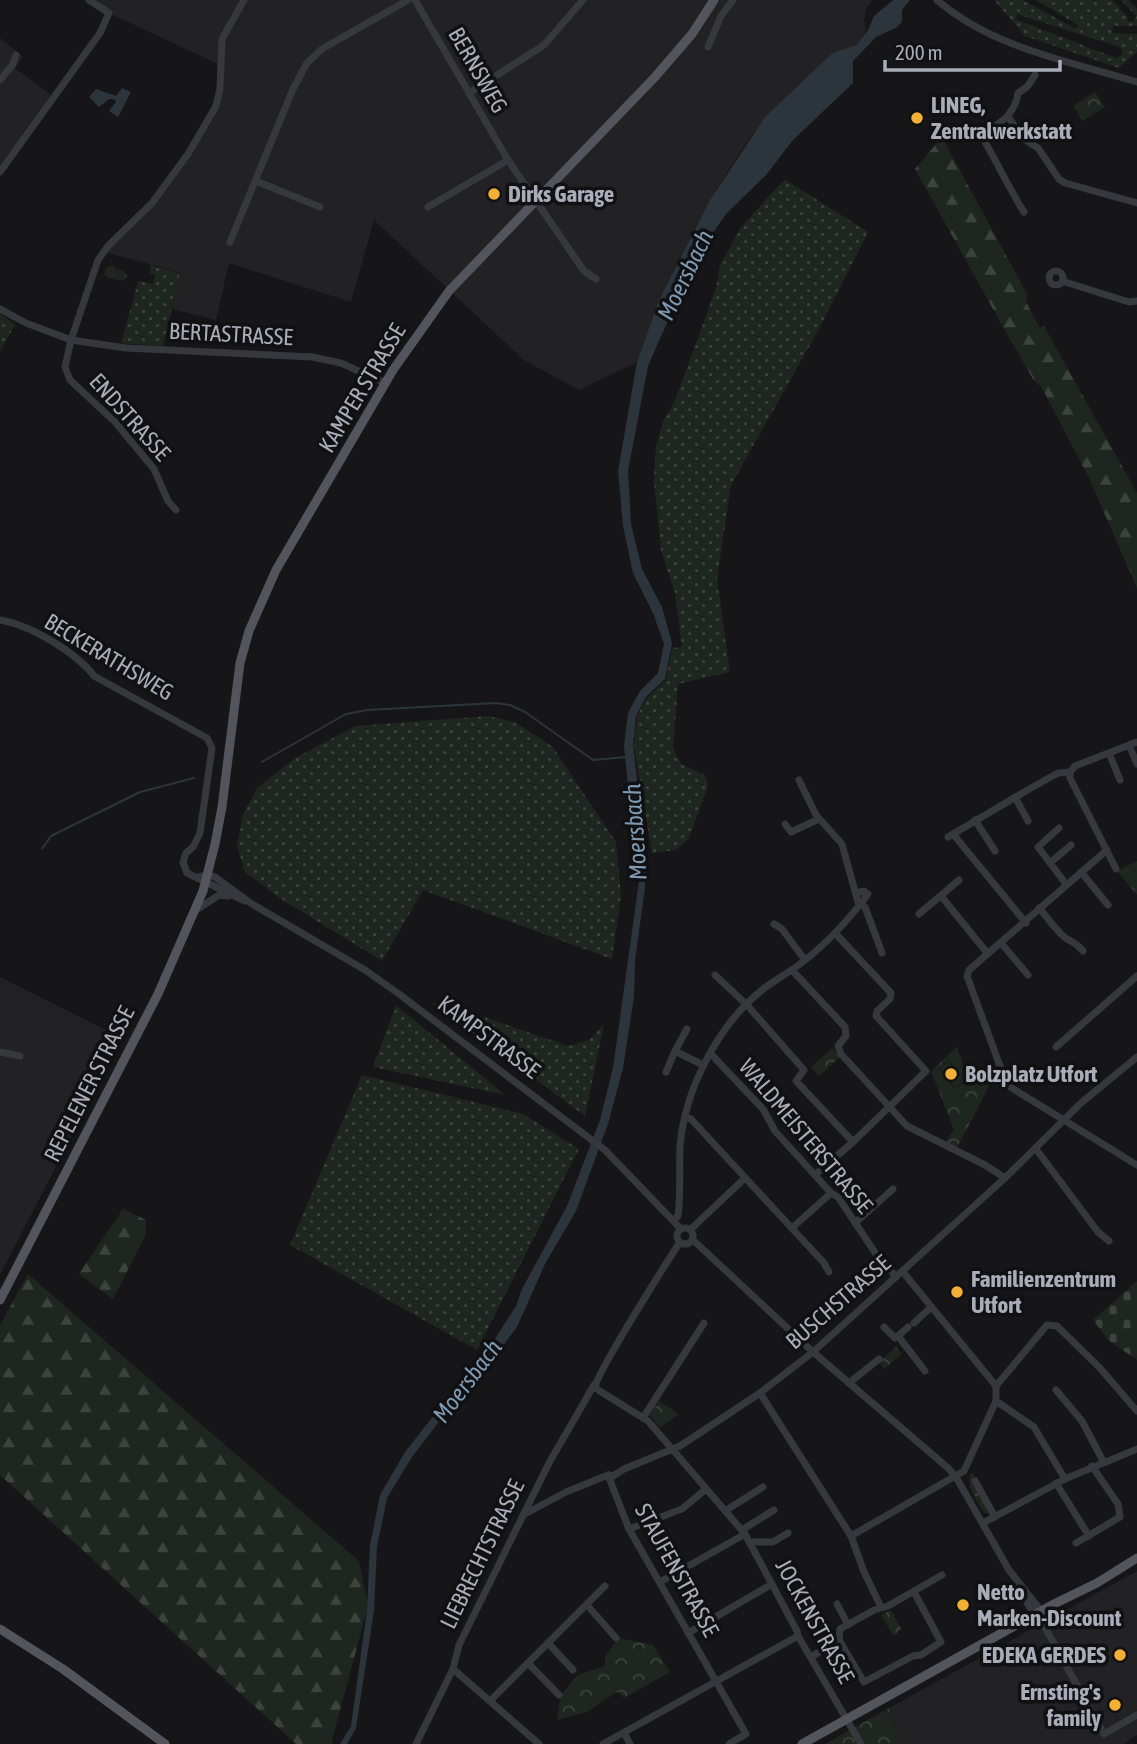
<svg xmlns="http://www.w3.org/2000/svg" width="1137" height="1744" font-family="'Asap Condensed',sans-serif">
<defs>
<pattern id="grass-dots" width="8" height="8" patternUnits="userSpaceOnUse" patternTransform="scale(1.75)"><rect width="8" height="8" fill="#1e261f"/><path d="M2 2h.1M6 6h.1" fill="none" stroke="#3c433d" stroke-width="1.8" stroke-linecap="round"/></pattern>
<pattern id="forest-firs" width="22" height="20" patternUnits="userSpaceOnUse" patternTransform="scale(1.75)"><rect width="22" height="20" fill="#1e261f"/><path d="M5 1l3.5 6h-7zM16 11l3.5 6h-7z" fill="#3c433d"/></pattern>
<pattern id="cemetery-stones" width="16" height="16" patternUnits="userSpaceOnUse" patternTransform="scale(1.75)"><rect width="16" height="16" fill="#1e261f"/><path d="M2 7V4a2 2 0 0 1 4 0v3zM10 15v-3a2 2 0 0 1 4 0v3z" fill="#3c433d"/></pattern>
<pattern id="park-crowns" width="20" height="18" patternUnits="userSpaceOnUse" patternTransform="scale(1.75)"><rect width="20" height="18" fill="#1e261f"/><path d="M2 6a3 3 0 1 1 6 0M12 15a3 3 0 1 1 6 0" fill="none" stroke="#3c433d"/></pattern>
</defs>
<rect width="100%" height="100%" fill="#161618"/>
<g fill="#222225">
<polygon points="92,0 872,0 866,9 864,20 866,31 856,45 835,52 829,56 765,117 737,157 710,200 659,300 637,362 579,390 524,360 374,220 351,302 229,263 216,320 172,309 180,272 104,252 152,203 216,106 220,65 109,13"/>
<polygon points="0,38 23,57 15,68 51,95 0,172"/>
<polygon points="0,977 122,1038 0,1275"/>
<polygon points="1137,1571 1137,1735 1124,1744 902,1744 895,1731 889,1708"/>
</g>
<g fill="url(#grass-dots)" fill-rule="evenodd">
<path d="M994 0H1023L1076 29 1078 25 1036 0H1112L1127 16 1128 21 1132 22 1136 16 1121 0H1129L1137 9V26H1113L1112 33 1137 34V52L1119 68 1025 36ZM1017 14 1119 47 1122 50V55L1116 58 1015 19Z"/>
<polygon points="786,180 868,232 819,329 731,485 717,579 730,672 678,684 673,748 681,764 705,775 708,786 689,838 676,850 652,853 634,747 637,716 647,698 666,680 672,648 682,647 675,593 661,550 654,481 656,445 664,419 674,403 701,330 716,287 720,265 741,227 783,181"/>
<polygon points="150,265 180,273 163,346 121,343 138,281 153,284 155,275 150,273"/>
<polygon points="0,313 15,325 0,351"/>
<polygon points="488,716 515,722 553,747 616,842 621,895 612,959 423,890 382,961 281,899 245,872 237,846 243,815 257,788 294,759 355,726"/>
<polygon points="432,1003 452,1006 568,1046 589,1040 604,1024 585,1116"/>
<polygon points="396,1005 505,1095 373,1067"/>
<polygon points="362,1075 523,1114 579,1149 477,1350 290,1245"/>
<path d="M973 1473 975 1478 972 1481 991 1513H984C977 1501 967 1489 970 1475Z"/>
</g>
<g fill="url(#forest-firs)">
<polygon points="942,137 1028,296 1026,302 1040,328 1044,326 1137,493 1137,588 1089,478 1042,388 1033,379 1003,327 915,169"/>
<polygon points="123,1209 146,1220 146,1234 113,1299 79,1274"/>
<polygon points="28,1274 359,1561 368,1606 331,1744 296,1744 0,1475 0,1325"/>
</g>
<polygon fill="url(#cemetery-stones)" points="1137,1281 1137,1360 1108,1340 1093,1320"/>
<g fill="url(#park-crowns)" fill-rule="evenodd">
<polygon points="1095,92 1105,107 1083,121 1073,106"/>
<polygon points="112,265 116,269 125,272 127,276 123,281 108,278 104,274 106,268"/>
<polygon points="1137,861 1137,895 1117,871"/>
<path d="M957 1047 965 1070 974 1081 996 1063 998 1069 957 1148 945 1142 954 1130 931 1071ZM948 1060 965 1081 955 1089 938 1068Z"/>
<polygon points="832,1048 840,1057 819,1076 811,1067"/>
<polygon points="896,1347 902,1354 884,1369 879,1362"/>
<polygon points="659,1401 679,1414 660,1428 650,1415"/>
<polygon points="891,1610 902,1630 893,1635 881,1615"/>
<polygon points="618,1638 653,1645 670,1672 624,1698 618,1692 615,1693 587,1712 557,1720 560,1697 574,1679 578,1675 605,1666 605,1657"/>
<polygon points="889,1708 895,1731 902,1744 825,1744"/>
</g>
<polygon fill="#1e261f" points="948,1061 964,1081 955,1088 939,1068"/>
<g fill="#2c353c">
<polygon points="893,0 910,0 902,10 902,22 896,28 876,37 853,61 853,83 793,140 767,174 726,214 694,261 648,366 628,471 631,524 642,569 662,607 672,643 665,679 646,697 636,716 633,746 646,853 645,888 635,960 634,997 623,1068 608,1124 576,1211 545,1264 517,1327 481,1374 441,1419 412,1457 387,1498 377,1547 374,1611 356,1728 347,1744 340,1744 351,1726 367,1610 370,1545 380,1495 405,1452 435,1414 475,1370 516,1306 522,1289 567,1206 600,1120 613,1068 639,881 637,832 628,785 624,746 628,713 640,691 658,673 664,644 653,613 633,573 623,526 618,471 637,362 659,300 710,200 765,117 829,56 835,52 856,45 868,30 874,16"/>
<polygon points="122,88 131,92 118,117 109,111 116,102 114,99 109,99 99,107 89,97 96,89 116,96"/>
</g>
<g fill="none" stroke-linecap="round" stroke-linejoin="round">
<g stroke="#2c353c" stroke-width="2">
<polyline points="262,762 346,714 367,710 496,703 510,705 525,712 593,760 626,757"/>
<polyline points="42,849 51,836 140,792 194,778"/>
</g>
<g stroke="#37383d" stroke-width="7">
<polyline points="415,0 508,160 584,271 596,279"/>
<path d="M937 0C993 48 1068 61 1137 82"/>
<polyline points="708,47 721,16 733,0"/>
<polyline points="0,80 13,64 16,55"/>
<polyline points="469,93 544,45 583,0"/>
<polyline points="1008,117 1024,139 1038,148 1059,179 1065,183 1137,203"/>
<polyline points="0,172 100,33 109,13 89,0"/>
<polyline points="256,181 320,207"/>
<polyline points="428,207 508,160"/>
<path d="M1024 212C1008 187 996 160 981 135 998 124 1015 116 1018 93L1027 87 1035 75"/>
<polyline points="230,242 293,89 307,63 322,49 408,0"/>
<circle cx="1056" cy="278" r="7"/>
<polyline points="1062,281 1129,302 1137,301"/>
<polyline points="0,309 26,323 71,340 126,348 312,357 341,363 385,383"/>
<polyline points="176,510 168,501 154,469 115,422 70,380 65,367 71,340 98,260 108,246 152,203 188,154 216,106 220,89 222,39 244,0"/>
<path d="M0 620C30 625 76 652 94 676L207 738 212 748 200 833 193 847 186 853 183 862 187 873 245 901"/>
<polyline points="1129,745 1137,764"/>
<polyline points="1109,753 1120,780"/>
<polyline points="1070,772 1070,778 1116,869"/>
<polyline points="799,780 816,815 842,844 858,902 865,907 882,953"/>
<polyline points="1015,797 1028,821"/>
<polyline points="975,820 995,851"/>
<polyline points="785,824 791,832 819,819"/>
<polyline points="1059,828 1038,847 1066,884"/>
<polyline points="953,834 1026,923"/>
<polyline points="948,837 1031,788 1058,773 1070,772 1075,766 1137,742"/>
<polyline points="1107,850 969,970 967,976 1007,1085 1137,1165"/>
<polyline points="1050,863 1071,845"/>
<polyline points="1081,872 1108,905"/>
<polyline points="198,877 207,875 215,877 252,904 365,970 399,994 605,1150 681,1229"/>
<polyline points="941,896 988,954"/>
<path d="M1039 908C1046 916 1053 926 1061 934 1069 943 1073 939 1083 951"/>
<polyline points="196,910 219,895 228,896"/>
<polyline points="919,914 959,880"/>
<polyline points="774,924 782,929 805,960"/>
<polyline points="1001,943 1028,975"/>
<polyline points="792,970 845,1027 846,1036 838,1046 841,1054 907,1126 985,1165 1005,1178"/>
<polyline points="715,975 747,1005 804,1070 796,1081 853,1142"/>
<polyline points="687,1029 675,1051 703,1065"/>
<polyline points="1056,1047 1137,976"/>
<polyline points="0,1052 20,1056"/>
<polyline points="710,1053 763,1109 775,1131 831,1193 838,1197 876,1254 896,1277"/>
<polyline points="666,1072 675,1051"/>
<polyline points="686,1117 691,1119 824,1263 829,1272"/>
<polyline points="1036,1149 1098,1232 1109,1241"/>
<polyline points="815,1175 853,1142 926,1071 876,1016 877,1011 890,999 891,993 835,933"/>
<path d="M674 1220 678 1216C681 1192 679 1170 680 1146 685 1090 717 1026 762 990 772 982 783 976 793 969 822 949 847 922 868 894L864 891 856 893"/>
<polyline points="855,1223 893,1189"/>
<circle cx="685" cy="1236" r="8"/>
<polyline points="792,1228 831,1193"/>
<polyline points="691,1229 745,1178"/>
<polyline points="693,1240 813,1352 948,1468 956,1477 1009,1570 1041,1611"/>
<path d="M680 1242C667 1262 595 1375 595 1388L648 1421 745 1534 797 1631 798 1636 861 1744"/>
<polyline points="903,1272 996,1386"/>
<polyline points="914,1323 931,1307"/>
<polyline points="884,1327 895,1338 898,1336 925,1371"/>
<polyline points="898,1336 908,1327"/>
<polyline points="849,1383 879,1359"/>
<polyline points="1056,1390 1082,1421 1103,1461"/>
<polyline points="760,1393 851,1536 864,1572 881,1607"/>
<polyline points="996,1401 1034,1427 1065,1479"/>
<polyline points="643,1418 704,1323"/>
<polyline points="608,1475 629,1529 746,1734 729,1744"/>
<polyline points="975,1481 995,1517"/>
<polyline points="1056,1483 1089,1536"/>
<polyline points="725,1511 763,1487"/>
<polyline points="523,1515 566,1492 608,1475 613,1476 624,1469 680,1446 760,1393 813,1352 1005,1178 1081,1103 1137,1057"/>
<polyline points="983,1523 1065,1479 1137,1449"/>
<polyline points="629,1529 682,1509 706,1489"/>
<polyline points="742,1530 774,1510"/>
<polyline points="851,1536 964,1471 996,1401 996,1386 1047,1325 1057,1326 1099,1367 1137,1411"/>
<polyline points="749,1542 773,1542 788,1533"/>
<polyline points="1076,1543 1120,1517 1118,1504 1092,1466"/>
<polyline points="660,1582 745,1534"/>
<polyline points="914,1592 941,1642 921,1655 913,1656 864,1682 839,1640 840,1629 874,1610 888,1606 942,1575"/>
<polyline points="1022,1593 1034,1615"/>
<polyline points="837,1604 848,1625"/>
<polyline points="587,1605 616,1638"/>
<polyline points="1037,1613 1104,1734 1137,1715"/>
<polyline points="688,1633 772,1584"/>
<polyline points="548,1643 573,1670"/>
<polyline points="811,1657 839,1640"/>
<polyline points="528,1663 559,1695"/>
<polyline points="453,1669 539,1744"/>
<polyline points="491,1700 605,1586"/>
<polyline points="624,1733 630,1744"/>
<polyline points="416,1744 453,1669 459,1645 549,1463 594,1385"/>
<polyline points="603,1744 798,1636"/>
</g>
<g stroke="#53555c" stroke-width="9">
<polyline points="0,1300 158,994 203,891 215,844 222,807 240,663 249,631 276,570 393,370 449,291 655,77 692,34 714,0"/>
<polyline points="0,1629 63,1669 165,1744"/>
<polyline points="802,1744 1054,1604 1097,1583 1137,1558"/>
</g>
</g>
<g fill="#f2b134" stroke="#111113" stroke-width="2.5">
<circle cx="917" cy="118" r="7"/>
<circle cx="494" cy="194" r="7"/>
<circle cx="951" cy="1074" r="7"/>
<circle cx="957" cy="1292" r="7"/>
<circle cx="963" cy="1605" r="7"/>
<circle cx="1120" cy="1655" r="7"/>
<circle cx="1115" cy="1705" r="7"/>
</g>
<g text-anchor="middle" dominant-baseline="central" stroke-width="7" stroke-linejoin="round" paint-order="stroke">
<g font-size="23" fill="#a8adb8" stroke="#111113">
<text transform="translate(478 70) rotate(60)">BERNSWEG</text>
<text transform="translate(231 334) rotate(3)">BERTASTRASSE</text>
<text transform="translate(362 388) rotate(-59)">KAMPER STRASSE</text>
<text transform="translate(130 417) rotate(48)">ENDSTRASSE</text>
<text transform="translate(109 657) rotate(31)">BECKERATHSWEG</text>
<text transform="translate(489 1037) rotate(37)">KAMPSTRASSE</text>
<text transform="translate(89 1084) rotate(-63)">REPELENER STRASSE</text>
<text transform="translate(806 1136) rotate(50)">WALDMEISTERSTRASSE</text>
<text transform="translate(838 1302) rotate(-41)">BUSCHSTRASSE</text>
<text transform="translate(482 1554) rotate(-64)">LIEBRECHTSTRASSE</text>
<text transform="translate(677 1570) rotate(61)">STAUFENSTRASSE</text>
<text transform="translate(815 1621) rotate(61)">JOCKENSTRASSE</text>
</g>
<g font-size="23" font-weight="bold" fill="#a8adb8" stroke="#111113" text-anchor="start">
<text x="931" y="105">LINEG,<tspan x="931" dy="26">Zentralwerkstatt</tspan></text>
<text x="508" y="194">Dirks Garage</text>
<text x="965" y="1074">Bolzplatz Utfort</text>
<text x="971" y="1279">Familienzentrum<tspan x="971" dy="26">Utfort</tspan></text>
<text x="977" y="1592">Netto<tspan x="977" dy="26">Marken-Discount</tspan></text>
<text x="1106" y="1655" text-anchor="end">EDEKA GERDES</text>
<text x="1101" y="1692" text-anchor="end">Ernsting's<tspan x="1101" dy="26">family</tspan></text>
</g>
<g font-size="24" font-style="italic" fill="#7f9bb3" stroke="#111113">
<text transform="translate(685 275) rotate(-64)">Moersbach</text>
<text transform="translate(635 832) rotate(-94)">Moersbach</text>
<text transform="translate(467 1381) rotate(-53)">Moersbach</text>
</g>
</g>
<path d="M885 60v10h175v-10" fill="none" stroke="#a8adb8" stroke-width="3.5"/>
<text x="895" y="60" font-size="21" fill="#a8adb8" stroke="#111113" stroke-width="5" paint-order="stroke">200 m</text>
</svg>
